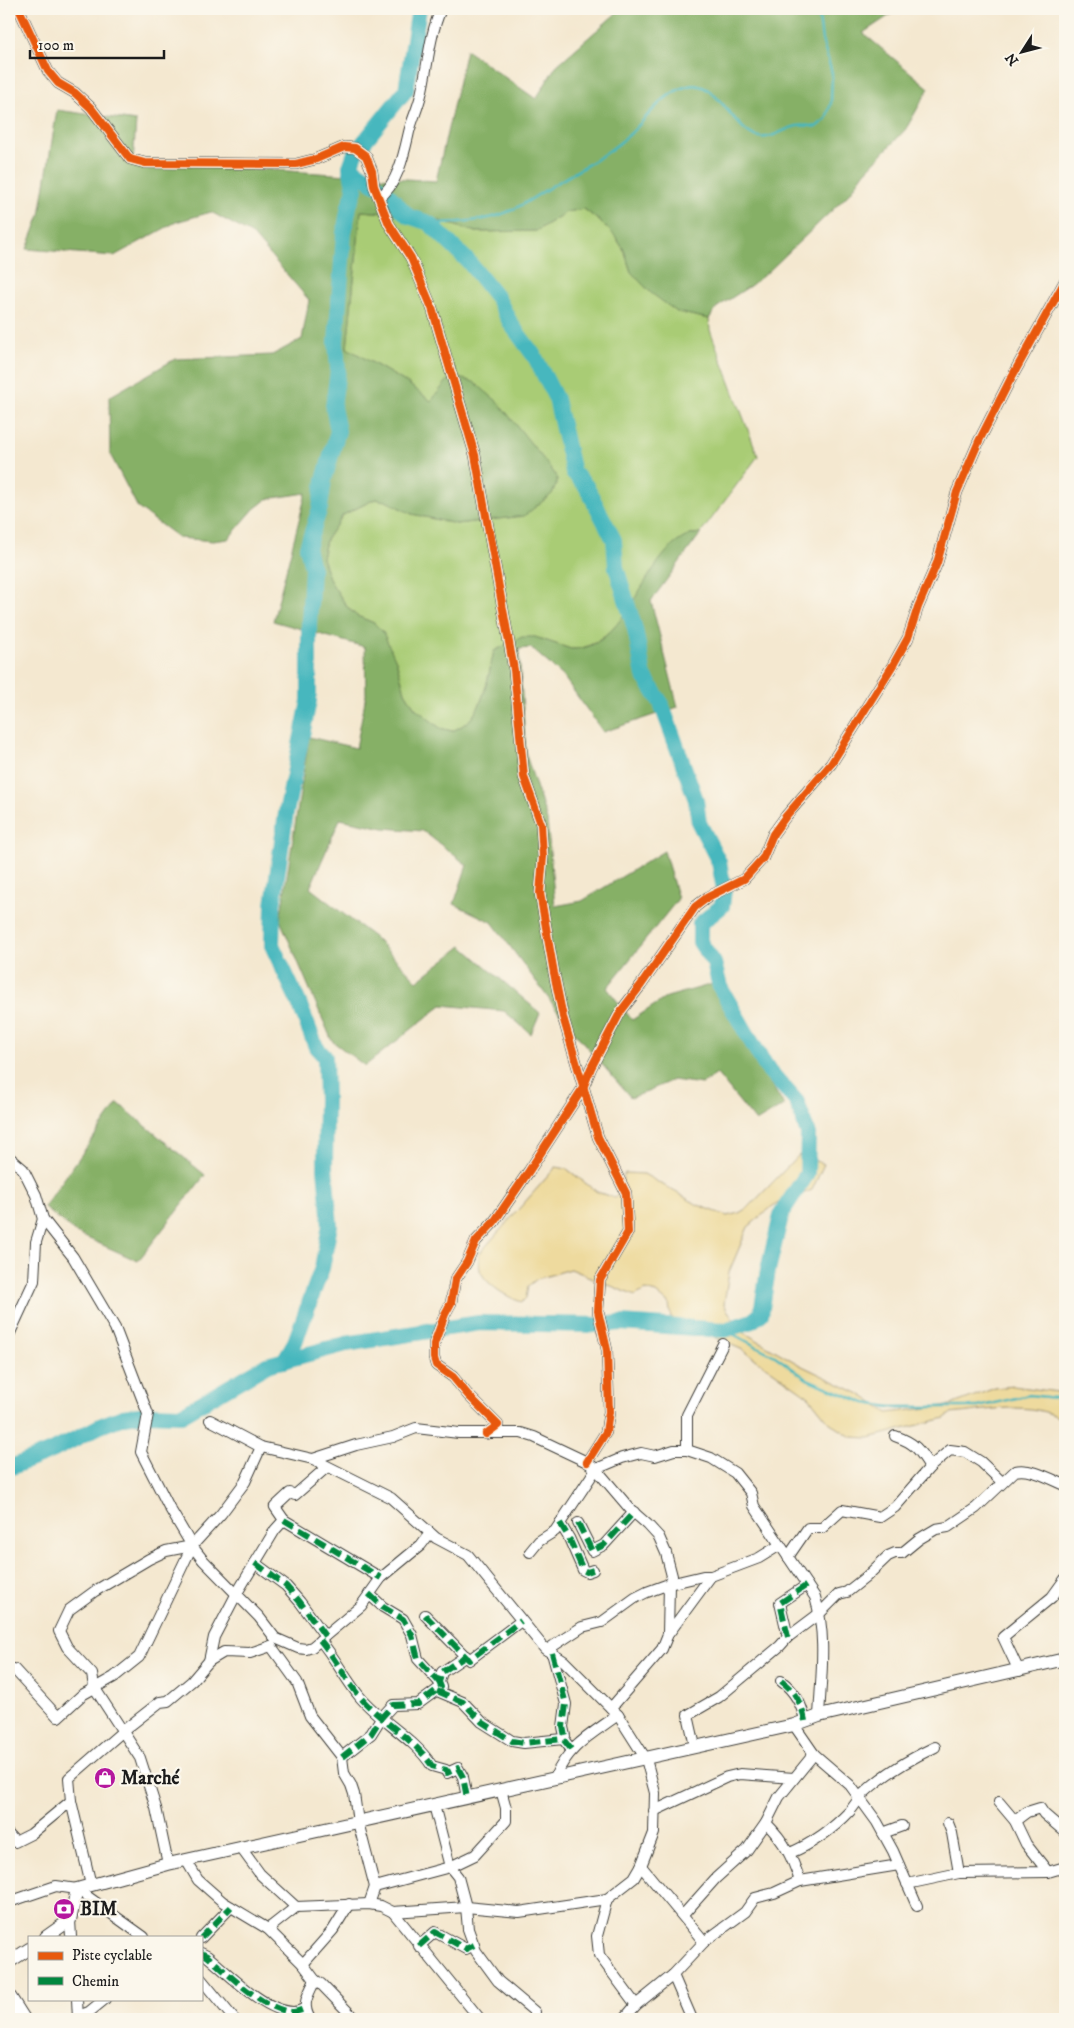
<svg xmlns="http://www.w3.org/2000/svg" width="1074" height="2028" font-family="'IM FELL DW Pica',serif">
<rect width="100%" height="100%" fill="#fbf7ec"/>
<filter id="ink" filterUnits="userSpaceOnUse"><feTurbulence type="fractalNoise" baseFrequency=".02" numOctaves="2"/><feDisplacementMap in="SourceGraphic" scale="10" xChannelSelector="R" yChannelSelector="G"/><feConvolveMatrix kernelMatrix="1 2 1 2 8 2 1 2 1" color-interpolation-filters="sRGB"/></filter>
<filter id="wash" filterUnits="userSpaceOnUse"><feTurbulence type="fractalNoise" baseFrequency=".0096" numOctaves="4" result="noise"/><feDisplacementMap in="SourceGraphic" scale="20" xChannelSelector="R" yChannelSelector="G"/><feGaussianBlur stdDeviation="1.12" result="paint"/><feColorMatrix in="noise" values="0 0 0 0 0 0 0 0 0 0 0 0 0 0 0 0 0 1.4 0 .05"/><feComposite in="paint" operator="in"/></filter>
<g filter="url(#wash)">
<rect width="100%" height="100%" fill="#f4e8d0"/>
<path fill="#a9cc75" stroke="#627448" d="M584 209 602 223 615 236 624 250 631 272 677 312 709 319 710 330 758 456 701 533 691 534 613 630C601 639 587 650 571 649L535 637 494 651C489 672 484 710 466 723 462 726 457 729 452 731L440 728 415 708 405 692 396 661 374 623 357 616 348 608 330 581 322 558 326 540 343 515 375 499 386 501 412 514 456 524 524 516 431 402 407 383 347 348 361 211 424 216 476 232 536 231 566 212Z"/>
<g fill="#86b066" stroke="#516641">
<path d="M621 9H899L863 33 929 88 906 129 864 173 850 193 769 271 750 286 716 308 709 319 677 312 651 293 631 272 624 250 615 236 602 223 584 209 566 212 536 231 476 232 424 216 361 211 347 348 407 383 431 401 451 376 474 382 498 402 549 466 557 477V483L552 494 524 516 456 524 412 514 386 501 375 499 343 515 326 540 322 558 330 581 348 608 357 616 374 623 383 632 396 661 405 692 415 708 440 728 452 731C457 729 462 726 466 723 484 710 489 672 494 651L522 637H535L571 649C633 651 645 536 701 533L651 601 678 707 603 732 563 676 531 648 519 649 526 755 547 820 555 906 582 901 664 851 678 899 607 988 632 1020 667 997 713 984 742 1038 784 1105 756 1122 717 1074 702 1084 673 1080 631 1098 569 1026 492 922 454 904 467 865 423 831 384 828 340 819 310 888 375 938 417 981 462 946 540 1013 531 1034 504 1011 442 1005 365 1066 332 1041 280 920 309 737 356 748 366 695 365 647 273 621 306 493 267 499 254 509 228 539 213 541 179 538 138 508 110 454 109 397 175 359 272 355 302 339 309 300 253 235 211 212 176 222 114 256 27 249 40 215 57 110 136 121 133 163 216 166 436 181 466 50 536 99 556 66Z"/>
<polygon points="118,1103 205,1175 138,1261 76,1233 44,1207"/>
</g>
<path fill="#eeda9e" stroke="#857b5d" d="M799 1155 824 1164 812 1190 774 1205 748 1227 729 1272 724 1304 738 1329 800 1365 860 1394 888 1413 951 1405 995 1388 1013 1386 1065 1393V1421C1031 1399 987 1411 950 1414L945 1418 869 1438 851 1437 829 1422 809 1397 743 1350 671 1318 669 1304 656 1293 645 1290 635 1296 571 1269 537 1279 528 1286 526 1298 522 1302C508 1298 485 1284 480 1270 479 1265 479 1259 479 1254L556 1167 567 1169 597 1192 615 1198C623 1187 620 1183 625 1173L644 1174 698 1205 727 1216 739 1213 749 1207Z"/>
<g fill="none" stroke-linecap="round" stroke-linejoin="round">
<g stroke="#47b7be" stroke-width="2.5">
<polyline points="916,9 929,13 954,9"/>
<path d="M429 223C450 223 472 222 493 217 517 211 536 195 557 183 581 168 609 154 630 134 646 119 664 92 688 86 715 79 730 122 751 134 768 144 781 129 797 126 803 125 811 126 816 127L826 119 831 103 832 73 822 40 818 9"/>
<polyline points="725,1330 775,1356 807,1379 865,1403 890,1407 978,1407 1029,1395 1065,1399"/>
</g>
<g stroke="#47b7be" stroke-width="16">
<polyline points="284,1361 295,1342 322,1268 330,1225 325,1168 326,1100 325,1057 316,1047 299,1003 272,945 273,905 286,813 309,701 309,625 312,568 307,547 320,508 324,480 338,431 333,407 338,370 336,342 344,233 349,206 355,190 350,167 355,153 406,90 419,9"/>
<polyline points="9,1468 54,1450 100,1426 123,1417 148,1414 181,1415 267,1365 346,1344 479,1323 601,1325 620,1323 725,1330 752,1321 761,1314 768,1270 782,1212 807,1174 808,1134 797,1102 766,1067 720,987 714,963 700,942 700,924 722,906 724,889 719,862 699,823 696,800 661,703 644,676 635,629 616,567 614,540 586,486 573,472 556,399 535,357 511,324 498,299 468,261 429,223 408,216 384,190 350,167"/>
</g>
</g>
</g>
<g filter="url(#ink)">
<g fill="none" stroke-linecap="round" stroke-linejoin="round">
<g stroke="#3c3b37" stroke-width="12">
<g id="minor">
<polyline points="19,9 48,71 58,83 75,93 91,108 130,159 145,163 296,164 316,159 344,147 355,148 366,156 372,171 374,186 389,224 411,258 432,308 475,455 514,670 524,777 541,824 543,857 540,893 554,973 563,1017 598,1137 626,1193 628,1232 600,1280 598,1311 607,1350 609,1412 606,1432 587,1462"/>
<path d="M379 198C398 184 404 154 409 132 412 120 418 108 421 95 428 66 429 36 441 9"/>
<polyline points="9,1157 23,1169 36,1195 43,1219 73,1257 115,1328 148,1414 141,1452 169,1507 192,1546 203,1560 259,1617 275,1638 298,1648 306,1649 312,1647 361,1606 381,1578 421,1545 430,1533"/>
<polyline points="9,1335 34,1281 36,1242 43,1219"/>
<polyline points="210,1420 261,1447 313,1459 391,1498 436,1538 468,1555 545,1649 564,1661 618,1715 646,1759 655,1793 654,1833 641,1866 634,1878 607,1899 597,1936 599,1955 636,2005"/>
<polyline points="486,1434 498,1425 468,1395 453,1377 436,1365 434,1358 434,1344 445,1314 451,1303 455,1280 467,1262 476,1241 494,1222 529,1171 583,1088 591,1068 621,1011 641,985 695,907 708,897 744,879 763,858 773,834 786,816 831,764 893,665 908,638 918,607 937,563 957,492 979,441 1009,382 1065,281"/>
<path d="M895 1436C915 1443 919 1449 930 1467"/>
<polyline points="687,1450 687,1415 723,1344"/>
<polyline points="313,1459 356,1445 393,1437 416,1428 459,1433 521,1433 534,1437 587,1462 596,1469 631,1510 648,1525 659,1537 666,1553 672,1576 669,1584 668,1634 662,1649 611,1708"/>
<polyline points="284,1520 381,1578"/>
<polyline points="560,1523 569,1538 583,1570 587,1572 593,1570"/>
<polyline points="578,1523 592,1551 604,1545 634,1512"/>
<path d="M530 1552 539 1541 555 1531 596 1469 622 1458 641 1453 655 1456 674 1450H687L711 1458 735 1473 751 1493 754 1506 815 1597C827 1635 821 1677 819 1716"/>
<polyline points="788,1557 808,1528 822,1528 842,1510 880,1517 895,1507 930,1467 950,1450 965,1452 981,1462 1002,1482"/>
<polyline points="255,1563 286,1586 300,1602 325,1636"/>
<polyline points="369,1594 383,1607 403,1619 412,1635 418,1659 439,1682"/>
<polyline points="425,1615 469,1660 521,1621"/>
<polyline points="669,1633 711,1576 759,1558 780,1545"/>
<polyline points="788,1637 780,1603 807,1585"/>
<path d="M320 1640C335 1658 346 1680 360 1697 382 1723 414 1738 432 1766L446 1770 447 1773 458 1768 463 1777 467 1798"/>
<polyline points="271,1646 297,1682 310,1716 342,1757 344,1773 351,1785 354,1794 358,1822 375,1887"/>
<polyline points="547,1650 582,1627 602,1622 635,1598 647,1592 669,1584 703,1576 711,1576"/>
<polyline points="552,1653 566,1704 563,1727 565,1736 563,1739"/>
<polyline points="209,1661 214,1637 237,1593 275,1530 284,1520 275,1507 290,1493 295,1495 327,1467"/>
<polyline points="9,1670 14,1669 58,1717 82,1695 114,1677 139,1657 192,1546 221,1514 245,1482 261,1447"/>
<polyline points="1019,1671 1003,1637 1052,1597 1065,1579"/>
<path d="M781 1681C795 1691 802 1704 805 1721"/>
<polyline points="437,1691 463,1702 482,1722 512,1741 524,1743 563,1739 571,1749"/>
<polyline points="794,1725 814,1754 850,1785 877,1822 893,1851 917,1906"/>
<path d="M695 1746 688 1715 719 1697 780 1646 788 1637 820 1613 839 1594 847 1592 866 1577 888 1556 895 1553H902L919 1539 936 1529 948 1527 976 1508 1015 1471C1030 1467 1051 1479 1065 1485"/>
<polyline points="342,1757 371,1734 381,1718 393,1705 418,1704 441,1687 439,1682 442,1672 466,1656"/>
<path d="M554 1779C569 1745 589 1736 618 1715"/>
<polyline points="999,1802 1015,1821 1026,1844 1048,1872"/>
<polyline points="434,1805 450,1867 458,1877 466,1907 468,1929 476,1951 498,1981 535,2012"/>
<polyline points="654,1811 727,1777 740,1774 794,1778"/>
<polyline points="1015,1821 1027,1812 1040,1808 1044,1814 1065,1832"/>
<path d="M766 1823C785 1842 792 1857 800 1881"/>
<polyline points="948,1823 952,1833 959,1873"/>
<polyline points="883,1833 902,1826"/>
<polyline points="9,1835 15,1842 31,1834 71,1801"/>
<polyline points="241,1848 260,1874 296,1907"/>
<path d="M790 1853C814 1843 832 1830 850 1811 855 1805 859 1798 864 1793 885 1773 910 1759 935 1747"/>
<polyline points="186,1860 198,1880 223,1902 268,1929 303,1964 315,1980 321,1984 355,2019"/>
<polyline points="168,1864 156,1808 140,1758 94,1687 92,1674 67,1647 59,1631 69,1610 95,1591 149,1559 166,1551 192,1546"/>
<polyline points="641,1866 704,1942"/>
<polyline points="907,1884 959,1873 1048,1872 1065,1867"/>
<polyline points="91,1885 71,1801 69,1778 123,1731 160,1702 168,1701 192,1681 209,1661 224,1652 250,1653 271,1646"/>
<polyline points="9,1902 56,1886 77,1889 144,1937"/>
<polyline points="369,1904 375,1887 450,1867 475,1855 506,1821 506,1808 501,1790"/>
<polyline points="393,1912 466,1907 519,1912 607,1899"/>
<polyline points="683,1915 716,1878 747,1850 766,1823 779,1797 814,1754"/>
<polyline points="70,1920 71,1937"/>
<polyline points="268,1929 296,1907 369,1904 381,1906 393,1912 480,2019"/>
<polyline points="201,1938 231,1907"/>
<polyline points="419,1946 435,1932 466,1949 474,1945"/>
<path d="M201 1953 207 1956C228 1973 264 2011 293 2012 297 2012 301 2010 304 2009"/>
<polyline points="303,1964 333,1930 349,1904"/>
<polyline points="673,1975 692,2019"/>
<polyline points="201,1979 234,2019"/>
<polyline points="77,1999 78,2019"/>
<polyline points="78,2016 89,2012 105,1999"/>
<path d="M310 2019C301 2003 308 1996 315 1980"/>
<polyline points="624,2019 636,2005 673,1975 704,1942 745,1912 755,1898 774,1893 800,1881 899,1865"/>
</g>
</g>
<g stroke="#3c3b37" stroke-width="14">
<g id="tertiary">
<polyline points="46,1937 70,1920 77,1889 168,1864 794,1725 819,1716 1065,1659"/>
<polyline points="9,1962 29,1949"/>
</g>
</g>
<g stroke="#3c3b37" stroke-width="16">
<polyline id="secondary" points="9,1997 23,2019"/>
</g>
<use href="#minor" stroke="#fff" stroke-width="10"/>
<use href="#tertiary" stroke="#fff" stroke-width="12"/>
<use href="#secondary" stroke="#fff" stroke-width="14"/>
<g stroke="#00873e" stroke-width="6" stroke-dasharray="12 6" stroke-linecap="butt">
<polyline points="284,1520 381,1578"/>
<polyline points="560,1523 569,1538 583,1570 587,1572 593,1570"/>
<polyline points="578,1523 592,1551 604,1545 634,1512"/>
<polyline points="255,1563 286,1586 300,1602 325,1636"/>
<polyline points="369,1594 383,1607 403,1619 412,1635 418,1659 439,1682"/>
<polyline points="425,1615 469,1660 521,1621"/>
<polyline points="788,1637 780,1603 807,1585"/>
<path d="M320 1640C335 1658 346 1680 360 1697 382 1723 414 1738 432 1766L446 1770 447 1773 458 1768 463 1777 467 1798"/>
<polyline points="552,1653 566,1704 563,1727 565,1736 563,1739"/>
<path d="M781 1681C795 1691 802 1704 805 1721"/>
<polyline points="437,1691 463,1702 482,1722 512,1741 524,1743 563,1739 571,1749"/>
<polyline points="342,1757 371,1734 381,1718 393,1705 418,1704 441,1687 439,1682 442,1672 466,1656"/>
<polyline points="201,1938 231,1907"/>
<polyline points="419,1946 435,1932 466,1949 474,1945"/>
<path d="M201 1953 207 1956C228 1973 264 2011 293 2012 297 2012 301 2010 304 2009"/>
</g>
<g stroke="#fbf7ec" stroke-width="11">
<g id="cycleway">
<polyline points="19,9 48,71 58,83 75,93 91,108 130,159 145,163 296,164 316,159 344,147 355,148 366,156 372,171 374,186 389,224 411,258 432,308 475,455 514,670 524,777 541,824 543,857 540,893 554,973 563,1017 598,1137 626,1193 628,1232 600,1280 598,1311 607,1350 609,1412 606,1432 587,1462"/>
<polyline points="486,1434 498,1425 468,1395 453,1377 436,1365 434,1358 434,1344 445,1314 451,1303 455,1280 467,1262 476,1241 494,1222 529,1171 583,1088 591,1068 621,1011 641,985 695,907 708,897 744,879 763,858 773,834 786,816 831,764 893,665 908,638 918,607 937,563 957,492 979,441 1009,382 1065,281"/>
</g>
</g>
<use href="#cycleway" stroke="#e8590c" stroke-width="8"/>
</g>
</g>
<defs>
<g id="shop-disc" transform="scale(1.125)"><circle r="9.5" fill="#b5179e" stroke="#fbf7ec"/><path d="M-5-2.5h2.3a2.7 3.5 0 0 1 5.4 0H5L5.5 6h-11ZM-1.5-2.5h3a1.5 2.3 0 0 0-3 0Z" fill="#fff"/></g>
<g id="bank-disc" transform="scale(1.125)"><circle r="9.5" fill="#b5179e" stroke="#fbf7ec"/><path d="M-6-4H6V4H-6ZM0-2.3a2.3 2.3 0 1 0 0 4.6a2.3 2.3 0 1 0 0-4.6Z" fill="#fff"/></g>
</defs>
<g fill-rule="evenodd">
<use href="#shop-disc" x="105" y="1778"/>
<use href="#bank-disc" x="64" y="1909"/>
</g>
<g text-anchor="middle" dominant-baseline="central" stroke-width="4.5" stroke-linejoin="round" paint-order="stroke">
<g font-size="19" font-weight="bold" fill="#1c1c1c" stroke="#fbf7ec" text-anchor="start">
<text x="121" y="1778">Marché</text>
<text x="80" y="1909">BIM</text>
</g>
</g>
<rect width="1074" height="2028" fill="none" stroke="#fbf7ec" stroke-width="30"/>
<rect x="28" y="1936" width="175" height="65" fill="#fbf7ec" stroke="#a29f99"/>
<rect x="38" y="1952" width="25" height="8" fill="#e8590c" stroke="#a29f99"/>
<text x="72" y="1960" font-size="15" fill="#1c1c1c">Piste cyclable</text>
<rect x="38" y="1977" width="25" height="8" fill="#00873e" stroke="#a29f99"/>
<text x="72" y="1986" font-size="15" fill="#1c1c1c">Chemin</text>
<g transform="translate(1022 52) rotate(234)" stroke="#fbf7ec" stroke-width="4" paint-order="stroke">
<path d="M0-4L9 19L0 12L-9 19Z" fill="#1c1c1c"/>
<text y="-8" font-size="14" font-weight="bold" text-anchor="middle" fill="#1c1c1c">N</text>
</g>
<path d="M30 50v8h134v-8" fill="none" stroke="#1c1c1c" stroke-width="2.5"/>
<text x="38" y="50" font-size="15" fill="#1c1c1c" stroke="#fbf7ec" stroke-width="4" paint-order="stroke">100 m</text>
</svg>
